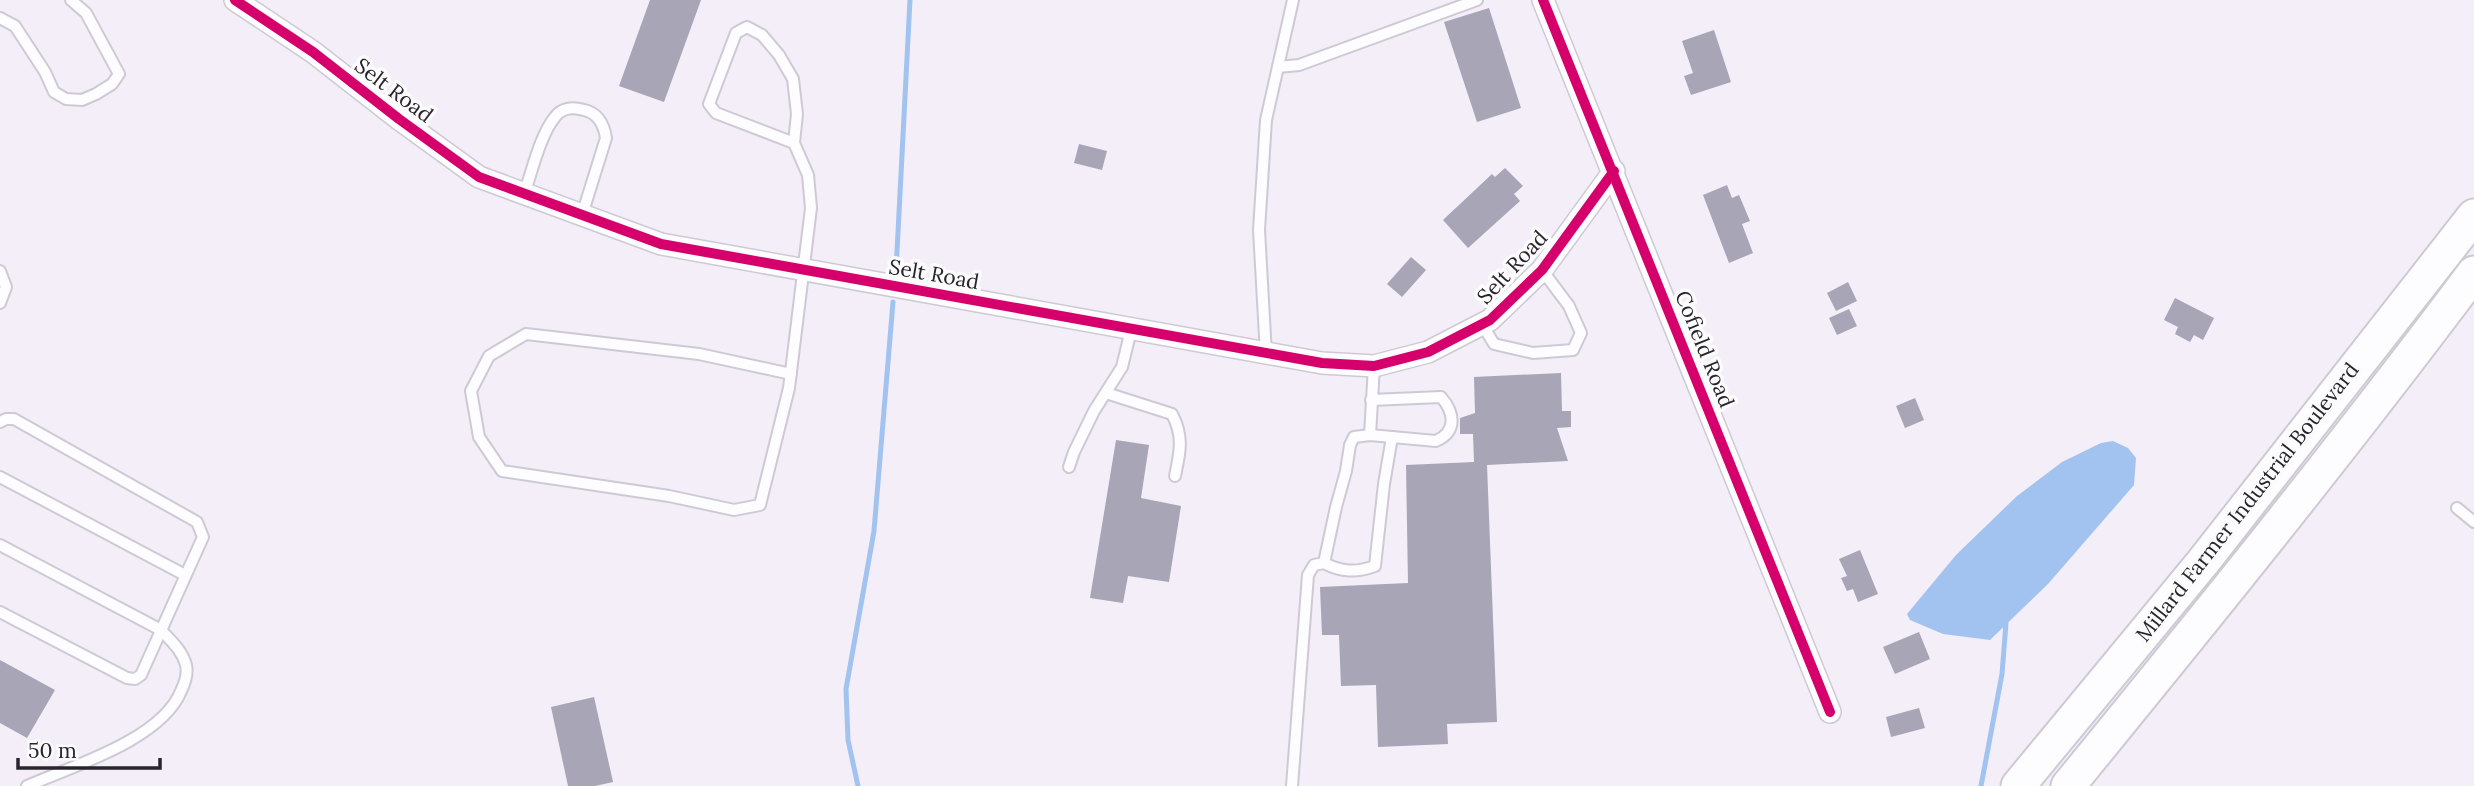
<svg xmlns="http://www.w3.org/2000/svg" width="2474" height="786" font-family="Lora,serif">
<rect width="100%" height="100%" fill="#f3eef8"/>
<polygon fill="#a2c3f0" points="2113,441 2128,448 2136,458 2134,485 2048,584 1990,640 1943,634 1910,620 1907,614 1956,555 2017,496 2062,462 2101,443"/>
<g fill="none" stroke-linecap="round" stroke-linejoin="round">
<g stroke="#a2c3f0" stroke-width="5">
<polyline points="896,271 910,0"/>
<polyline points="858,786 848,740 846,689 874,531 893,302"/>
<polyline points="1981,786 2002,674 2006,623"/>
</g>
</g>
<g fill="#a7a5b6">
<polygon points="650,0 701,0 664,102 619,86"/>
<polygon points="1489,8 1521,108 1477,122 1444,22"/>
<polygon points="1714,30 1731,82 1691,95 1684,76 1693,73 1682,41"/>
<polygon points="1079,144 1107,151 1102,170 1074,163"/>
<polygon points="1505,168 1523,186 1514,194 1520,201 1468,248 1443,220 1492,174 1495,177"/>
<polygon points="1727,185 1732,198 1739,195 1750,221 1742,224 1753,253 1729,263 1703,195"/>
<polygon points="1411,257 1426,270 1402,297 1387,284"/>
<polygon points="1848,282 1857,301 1836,311 1827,293"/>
<polygon points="2175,298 2214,318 2203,340 2194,335 2190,342 2175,334 2178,327 2164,320"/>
<polygon points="1849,309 1857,326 1837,335 1829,318"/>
<polygon points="1561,373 1562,411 1571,411 1571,427 1557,428 1568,461 1487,465 1497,722 1447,724 1448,744 1378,747 1376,685 1341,686 1339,635 1322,635 1320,587 1408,583 1406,465 1474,462 1473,434 1460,434 1460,418 1475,413 1474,377"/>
<polygon points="1915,398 1924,420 1905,428 1896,406"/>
<polygon points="1116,440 1149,445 1141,498 1181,506 1169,582 1128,576 1123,603 1090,598"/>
<polygon points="1860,550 1878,594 1858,602 1853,589 1847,591 1841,578 1847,576 1839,559"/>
<polygon points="1919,632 1930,659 1895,674 1883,647"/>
<polygon points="0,660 55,690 27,738 0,723"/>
<polygon points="594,697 613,782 595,786 568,786 551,707"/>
<polygon points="1919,708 1925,728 1891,737 1886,717"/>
</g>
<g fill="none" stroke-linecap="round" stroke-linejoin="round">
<g stroke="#cecad4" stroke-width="14">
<g id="service">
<polyline points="0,18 15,26 45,72 54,92 66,99 82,100 96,94 112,84 119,74 86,13 71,0"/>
<polyline points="1278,67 1299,65 1477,0"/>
<path d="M524 194C532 172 540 135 555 117 562 107 574 107 584 110 598 113 604 125 606 138L582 215"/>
<polyline points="0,271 6,287 0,303"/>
<polyline points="1482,324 1494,344 1533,353 1573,350 1581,333 1569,306 1542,270"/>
<polyline points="1266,354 1259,230 1266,120 1293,0"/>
<polyline points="791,374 699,354 526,334 489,356 471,391 479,437 502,471 669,496 734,510 760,505 789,388 811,208 808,175 794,143 797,114 793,79 779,55 762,35 747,27 736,33 709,104 716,113 794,143"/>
<path d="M1106 393 1172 414C1184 437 1180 452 1175 476"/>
<polyline points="0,422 6,419 14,419 197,522 203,537 141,675 135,679 127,678 0,612"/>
<polyline points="1370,435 1374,366"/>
<polyline points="1069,467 1074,452 1094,411 1122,367 1131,330"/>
<polyline points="0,477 185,575"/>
<polyline points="2457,508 2474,522"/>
<path d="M0 545 161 630C171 641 182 650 186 665 188 674 185 683 181 691 162 739 73 766 27 786"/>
<path d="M1324 563 1336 507 1346 471 1350 445 1354 437 1370 435 1436 441C1458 431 1454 412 1441 397L1371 400"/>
<path d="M1292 786 1308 575 1314 565 1324 563C1341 572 1356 573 1375 566L1384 484 1392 437"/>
</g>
</g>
<g stroke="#cecad4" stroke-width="24">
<g id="minor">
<polyline points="235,0 313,52 399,119 479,177 661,244 1322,363 1374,366 1428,352 1490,320 1542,270 1614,171"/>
<polyline points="1543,0 1830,712"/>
</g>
</g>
<g stroke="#cecad4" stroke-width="37">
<g id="primary">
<polyline points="2018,786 2203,562 2474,216"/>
<path d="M2068 786C2206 617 2343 448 2474 273"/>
</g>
</g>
<use href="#service" stroke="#fdfcfe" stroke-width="10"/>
<use href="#minor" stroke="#fdfcfe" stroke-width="21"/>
<use href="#primary" stroke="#fdfcfe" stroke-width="33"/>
<g stroke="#fbfbfb" stroke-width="15">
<g id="cycleway">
<polyline points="235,0 313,52 399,119 479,177 661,244 1322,363 1374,366 1428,352 1490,320 1542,270 1614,171"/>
<polyline points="1543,0 1830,712"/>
</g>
</g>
<use href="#cycleway" stroke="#d6006c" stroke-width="10"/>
</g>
<g text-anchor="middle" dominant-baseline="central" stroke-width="7" stroke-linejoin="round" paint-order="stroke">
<g font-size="21" fill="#28242e" stroke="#fbfbfb">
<text transform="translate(394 90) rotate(37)">Selt Road</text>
<text transform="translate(1512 267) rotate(-47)">Selt Road</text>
<text transform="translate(934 274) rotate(10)">Selt Road</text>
<text transform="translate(1705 349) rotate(68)">Cofield Road</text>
<text transform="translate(2247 502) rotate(-52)">Millard Farmer Industrial Boulevard</text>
</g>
</g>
<path d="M18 758v10h142v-10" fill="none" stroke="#28242e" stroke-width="3.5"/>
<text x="28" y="758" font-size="21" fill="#28242e" stroke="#fbfbfb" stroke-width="5" paint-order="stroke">50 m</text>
</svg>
